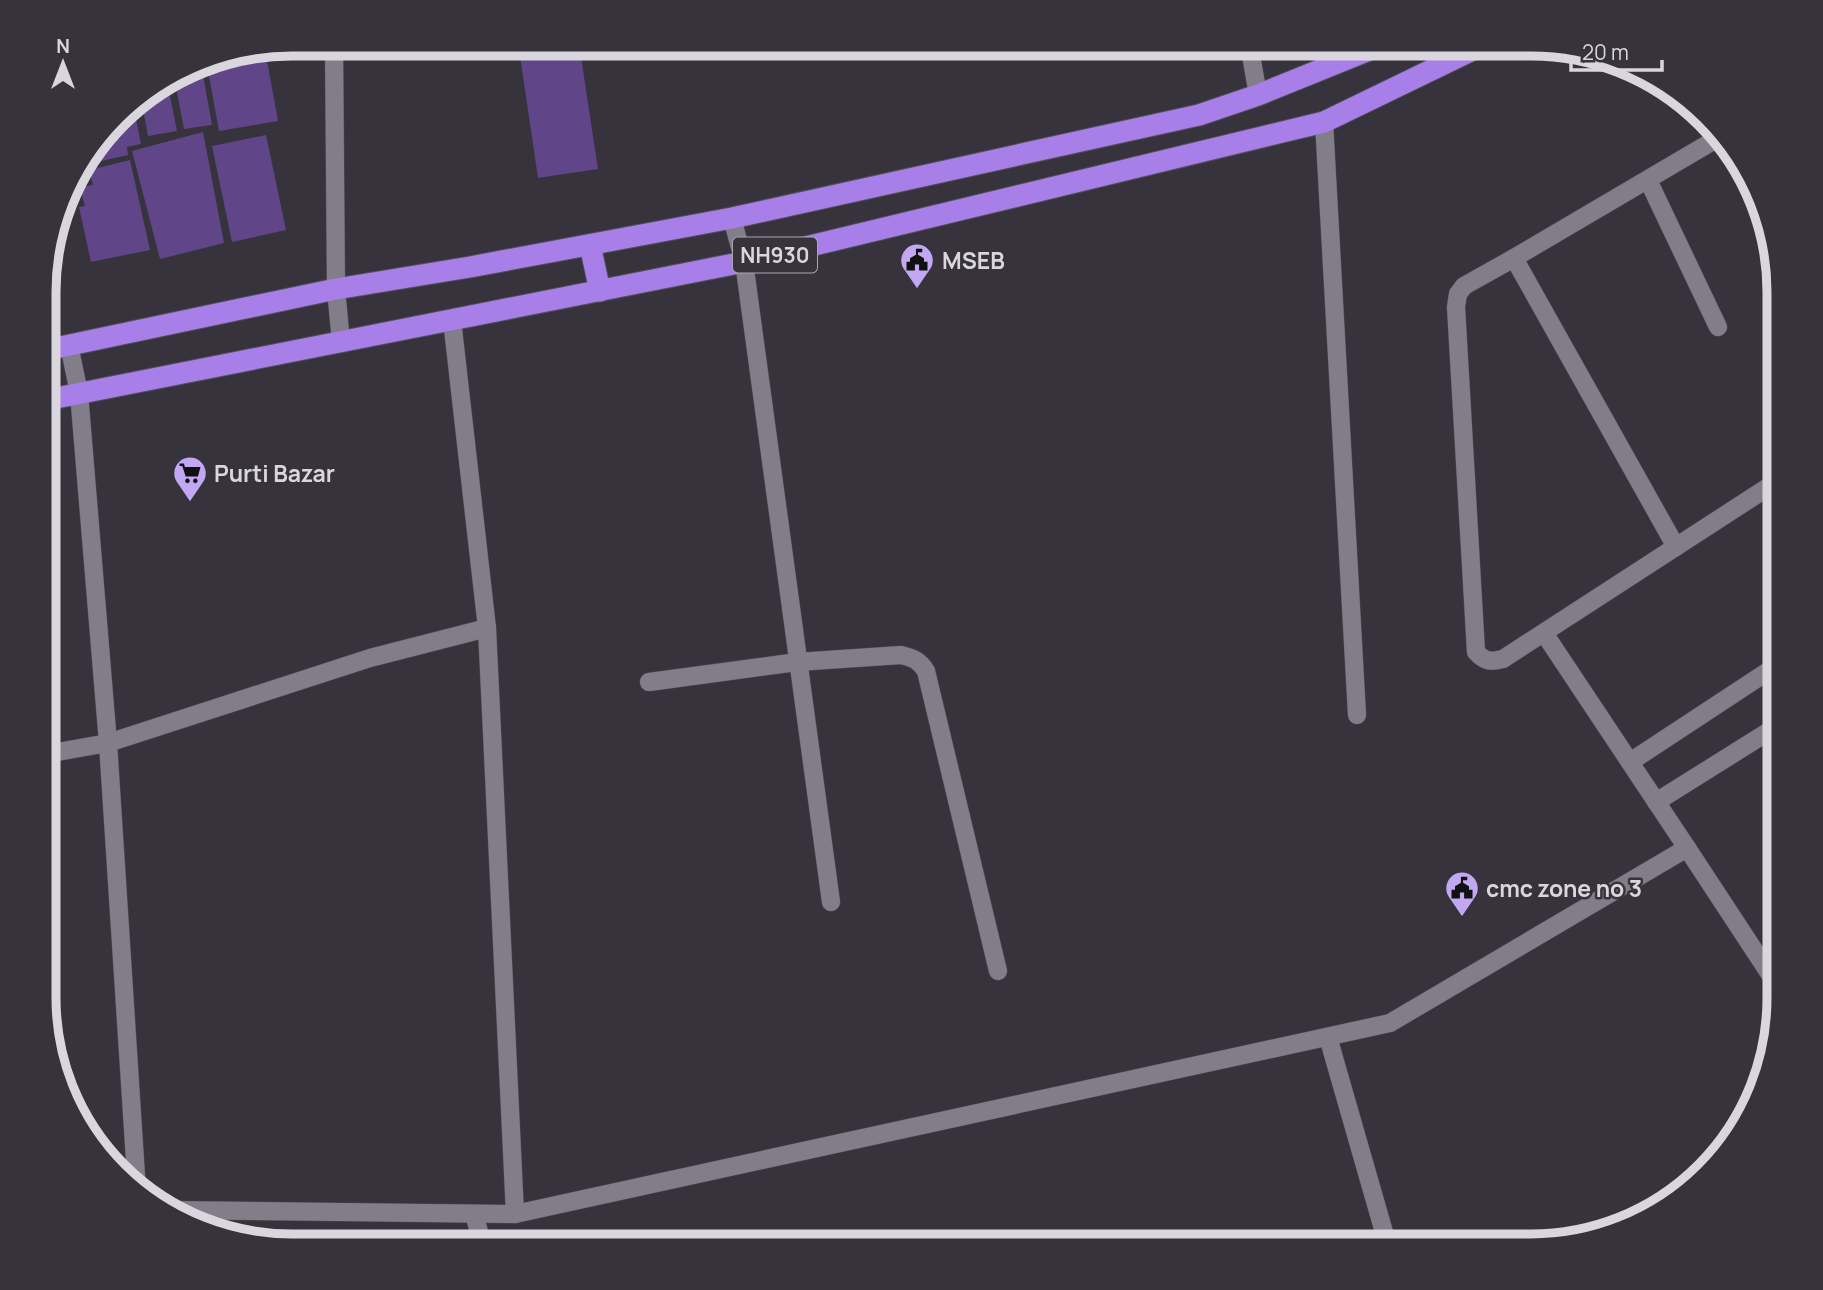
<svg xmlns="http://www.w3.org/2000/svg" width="1823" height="1290" font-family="Manrope,sans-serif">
<rect width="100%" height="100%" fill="#36333c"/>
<g fill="#604688">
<polygon points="554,44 579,44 598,169 538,178 519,49"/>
<polygon points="266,55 278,121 219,131 207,65"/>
<polygon points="202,69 212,125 184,129 174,77 182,72"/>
<polygon points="167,81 177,131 148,136 141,98"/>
<polygon points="133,103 141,144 127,147 128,155 88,164 87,159 128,106"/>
<polygon points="203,132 224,243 160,259 132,151"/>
<polygon points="266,135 286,230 232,242 212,146"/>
<polygon points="130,160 150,250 91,262 79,207 85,206 82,196 76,197 77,188 93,185 89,170"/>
<polygon points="57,224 63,255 46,259 51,243"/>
</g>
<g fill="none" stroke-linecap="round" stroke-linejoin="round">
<g stroke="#525057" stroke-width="19">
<g id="minor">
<polyline points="334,44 336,289 341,342"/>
<polyline points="1249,44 1258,95"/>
<polyline points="1324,122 1357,715"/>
<path d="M1718 138 1514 258 1464 286 1458 294 1456 307 1476 652C1485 662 1491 662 1503 659L1779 480"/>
<polyline points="1648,180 1718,327"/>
<polyline points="732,218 744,262 831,902"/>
<polyline points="1514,258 1676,547"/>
<polyline points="452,320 487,628 515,1214"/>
<polyline points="69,345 79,393 108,743 137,1191"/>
<polyline points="1544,633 1687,848"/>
<path d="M649 682 797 662 901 655C913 658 919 660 926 671L998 971"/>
<polyline points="46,754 108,743 370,658 487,628"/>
<polyline points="1630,762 1779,664"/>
<polyline points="1656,802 1779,725"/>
<polyline points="1328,1037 1388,1246"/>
<polyline points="168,1210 515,1214 1390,1023 1687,848 1779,988"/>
<polyline points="474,1214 483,1246"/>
</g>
</g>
<g stroke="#525057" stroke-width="23">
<g id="highway">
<polyline points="590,245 600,291"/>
<polyline points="46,350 336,289 470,267 732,218 1199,115 1258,95 1384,44"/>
<polyline points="46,400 744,262 1324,122 1485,44"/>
</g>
</g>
<use href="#minor" stroke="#827e89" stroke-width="18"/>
<use href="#highway" stroke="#a87ee9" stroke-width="21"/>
</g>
<defs>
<g id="civic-pin" transform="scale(1.75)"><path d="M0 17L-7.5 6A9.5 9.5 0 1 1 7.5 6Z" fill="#c2a8f2" stroke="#36333c"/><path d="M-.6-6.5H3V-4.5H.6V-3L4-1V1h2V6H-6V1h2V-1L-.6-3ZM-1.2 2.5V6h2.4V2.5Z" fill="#111"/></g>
<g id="supermarket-pin" transform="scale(1.75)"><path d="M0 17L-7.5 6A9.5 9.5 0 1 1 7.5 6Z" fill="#c2a8f2" stroke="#36333c"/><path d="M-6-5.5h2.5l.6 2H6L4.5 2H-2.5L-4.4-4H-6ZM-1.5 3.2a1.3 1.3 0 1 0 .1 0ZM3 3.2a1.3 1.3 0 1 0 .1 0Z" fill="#111"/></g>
</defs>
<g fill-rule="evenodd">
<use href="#civic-pin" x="917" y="260"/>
<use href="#supermarket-pin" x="190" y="473"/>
<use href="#civic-pin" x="1462" y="888"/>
</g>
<g text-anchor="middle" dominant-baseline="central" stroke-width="5" stroke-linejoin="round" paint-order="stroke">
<rect fill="#36333c" stroke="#a8a6ad" stroke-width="2" x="733" y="237.5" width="84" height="35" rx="5"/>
<g font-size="21" font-weight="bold" fill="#d9d7dd">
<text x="775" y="255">NH930</text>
</g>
<g font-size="23" font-weight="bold" fill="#d9d7dd" stroke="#36333c" text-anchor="start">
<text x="942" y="260">MSEB</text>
<text x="214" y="473">Purti Bazar</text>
<text x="1486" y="888">cmc zone no 3</text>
</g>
</g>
<path d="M0 0H1823V1290H0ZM292 56H1531A236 236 0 0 1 1767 292V998A236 236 0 0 1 1531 1234H292A236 236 0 0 1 56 998V292A236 236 0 0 1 292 56Z" fill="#36333c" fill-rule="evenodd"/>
<path fill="none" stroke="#d9d7dd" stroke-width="9" d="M292 56H1531A236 236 0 0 1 1767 292V998A236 236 0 0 1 1531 1234H292A236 236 0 0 1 56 998V292A236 236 0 0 1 292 56Z"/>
<g transform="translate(63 63)" stroke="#36333c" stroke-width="5" paint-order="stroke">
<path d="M0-5L12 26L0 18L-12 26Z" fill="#d9d7dd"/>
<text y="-10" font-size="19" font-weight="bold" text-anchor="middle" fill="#d9d7dd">N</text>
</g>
<path d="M1571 60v10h91v-10" fill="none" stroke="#d9d7dd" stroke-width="3.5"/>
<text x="1582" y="60" font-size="21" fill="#d9d7dd" stroke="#36333c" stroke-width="5" paint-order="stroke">20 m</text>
</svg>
